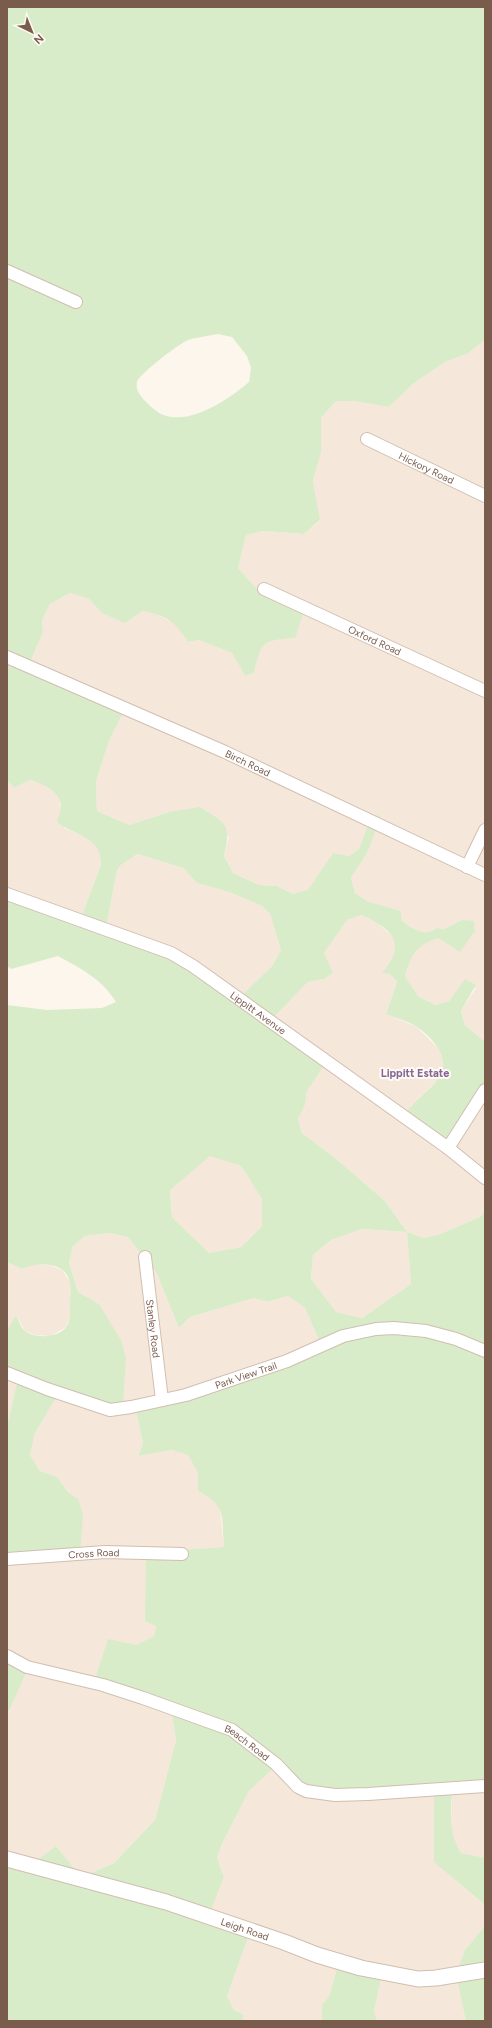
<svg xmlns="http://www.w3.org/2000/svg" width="492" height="2028" font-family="Figtree,sans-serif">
<rect width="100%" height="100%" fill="#fdf6ec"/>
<g fill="#f5e8da">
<polygon points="485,340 485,1042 465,1025 461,1011 476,988 465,980 449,1001 435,1005 418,996 405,976 411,958 422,943 437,938 462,920 444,929 437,928 430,932 420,933 402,921 401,911 367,901 355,893 351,878 367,853 372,815 359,849 349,856 333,853 308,891 293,894 277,886 259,885 233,873 224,856 229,836 169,812 129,825 97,811 96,781 109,741 127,705 31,665 31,660 43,632 42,620 50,604 70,593 89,599 102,613 142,611 157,614 179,626 188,642 199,640 232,653 245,676 254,673 260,647 270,640 295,638 290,604 258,590 238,568 246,535 264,531 304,534 320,521 313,481 321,453 321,418 336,401 354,401 389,407 413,384 445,362 467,354"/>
<polygon points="7,780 14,788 30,780 41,783 59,796 64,828 92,840 101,855 101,863 82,915 7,893"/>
<polygon points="136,854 183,868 197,883 232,893 262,906 270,914 281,950 272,966 242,995 107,923 117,870 121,865"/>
<polygon points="362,915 377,923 393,937 397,947 392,961 383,972 390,974 397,982 386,1014 417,1027 439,1049 444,1062 440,1077 411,1106 444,1141 485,1084 485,1211 480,1217 440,1234 424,1238 407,1232 411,1284 362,1318 335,1312 311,1279 313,1255 331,1240 362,1229 407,1232 385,1201 335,1158 302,1133 298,1119 305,1105 307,1091 326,1063 273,1018 308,982 324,979 324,953 347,920"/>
<polygon points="210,1155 241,1166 262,1199 262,1226 241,1247 209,1253 172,1217 170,1189"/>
<polygon points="109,1233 128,1237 157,1274 179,1328 190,1317 254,1298 267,1302 288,1296 305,1308 321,1345 135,1406 143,1443 138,1456 172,1450 188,1454 198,1473 198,1491 212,1498 220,1507 224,1547 151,1552 156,1626 154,1636 136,1645 171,1709 176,1740 155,1820 114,1863 80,1877 56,1846 33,1863 7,1856 7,1713 10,1711 7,1654 7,1560 78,1499 68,1492 57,1477 40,1471 30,1455 35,1433 59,1393 99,1304 78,1292 69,1261 73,1246 85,1236"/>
<polygon points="7,1262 22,1269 32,1265 49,1265 62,1270 70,1282 70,1317 66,1327 51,1336 36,1335 25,1331 16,1315 7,1330"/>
<polygon points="7,1369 18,1378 7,1427"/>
<polygon points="276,1766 432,1785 456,1881 485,1905 485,1926 465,1950 466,2021 377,2021 374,2011 383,1971 339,1961 329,1996 322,2005 322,2021 243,2021 244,2015 234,2010 227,1996 252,1927 211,1910 224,1877 217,1858 222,1844 249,1791"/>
<polygon points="485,1784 485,1858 482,1858 461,1853 455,1844 451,1827 452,1789"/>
</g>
<g fill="#d8ecc9" fill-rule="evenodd">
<path d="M7 7H485V340L467 354 445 362 413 384 389 407 354 401H336L321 418V453L313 481 320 520 304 534 264 531 246 535 238 568 258 590 290 604 303 614 295 638C261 641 262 640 254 673L245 676 232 653 199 640 188 642C176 622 166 615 142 611L125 623 102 613 89 599 70 593 50 604 42 620 43 632 31 660V665L127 705 109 741 96 781 97 811 129 825 169 812 200 807C226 824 232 823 224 856L233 873 259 885 277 886 293 894 308 890 333 853 349 856 359 849 371 817 376 815 381 817 367 853 351 878 355 893 367 901 401 911 402 921C415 930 423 937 437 928L444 929 462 920 474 921 475 931 460 952 438 938C415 946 412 954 405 976L418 996 435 1005 449 1001 465 979 476 985 461 1011 465 1025 485 1042V1084L444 1141 406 1113C415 1099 430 1091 439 1077 452 1059 432 1037 417 1027 408 1021 395 1018 386 1014L397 982 390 974 382 973C408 942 392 930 362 915L347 920 324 953 333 973 324 979 308 982 273 1018 326 1063 307 1091 305 1105 298 1119 302 1133 335 1158 385 1201 407 1232 424 1238 440 1234 480 1217 485 1211V1784L452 1789C451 1811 448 1833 461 1853L485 1858V1905L434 1862V1787L346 1792 311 1789 276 1766 249 1791 222 1844 217 1858 224 1877 211 1910 252 1927 227 1996 234 2010 244 2015 243 2021H7V1856L33 1863 56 1846 81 1877 114 1863 155 1820 176 1740 171 1709 94 1682 108 1639 136 1645 154 1636 156 1626 145 1621 146 1554 151 1552 224 1547C221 1517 228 1506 198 1491V1473L188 1455 172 1450 138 1456 143 1443 135 1406 321 1345 305 1308 288 1296 267 1302 254 1298 190 1317 179 1328 157 1274 128 1237 109 1233 85 1236 73 1246 69 1262 78 1292 99 1304 121 1340 126 1358 123 1404 113 1406 59 1393 35 1433 30 1455 40 1471 57 1477 68 1492 78 1499 83 1515 80 1554 7 1560V1427L18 1378 7 1369V1330L16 1315C18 1319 21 1328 25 1331 36 1339 59 1338 67 1326 71 1319 70 1310 70 1302 70 1296 71 1290 70 1284 67 1261 38 1262 22 1269L7 1262V1005L47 1010 102 1008 116 1002C102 979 80 968 58 956L11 969 7 966V893L82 915 101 864C101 836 74 836 57 822 58 817 61 812 61 807 62 792 41 783 30 780L14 788 7 780ZM218 334 232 337 247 356 251 368 249 382C229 399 189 427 161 414 157 412 153 408 149 405 143 399 135 392 137 382 138 375 180 343 188 340 197 337 208 336 218 334ZM137 854 183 868 197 883 232 893 262 906 270 914 281 950 272 966 242 995 107 923 117 870 121 865ZM210 1156 241 1166 262 1199V1226L241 1247 209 1253 172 1217 170 1190ZM362 1229 407 1232 411 1284 362 1318 336 1312 311 1279 313 1255 331 1240Z"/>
<polygon points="7,1654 28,1668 9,1711 7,1713"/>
<polygon points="485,1926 485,2021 466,2021 456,1974 465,1950"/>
<polygon points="339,1961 383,1971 374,2011 377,2021 322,2021 322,2005 329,1996"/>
</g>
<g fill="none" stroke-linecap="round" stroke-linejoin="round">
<g stroke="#d1beb0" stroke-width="14">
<g id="minor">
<polyline points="7,271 76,302"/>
<path id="s1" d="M367 439 485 496"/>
<path id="s2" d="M264 589 485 691"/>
<path id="s3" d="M7 657 225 752 485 875"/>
<polyline points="467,867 485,830"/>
<path id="s4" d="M7 894 171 953 193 966 448 1148 485 1178"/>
<polyline points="448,1148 485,1090"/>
<path id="s5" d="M145 1257 162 1400"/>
<path id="s6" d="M7 1373 47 1389 110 1410 131 1407 186 1395 287 1361 343 1336 376 1329 394 1328 426 1331 456 1339 485 1351"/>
<path id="s7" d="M7 1559 105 1552 182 1554"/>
<path id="s8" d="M7 1656 27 1667 103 1685 143 1698 232 1730 276 1764 298 1787 306 1791 335 1795 368 1794 485 1786"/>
</g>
</g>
<g stroke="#d1beb0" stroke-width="17">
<g id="tertiary">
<path id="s9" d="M7 1859 166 1902 284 1942 317 1955 361 1968 418 1979 436 1978 485 1970"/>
</g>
</g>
<use href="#minor" stroke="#fff" stroke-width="12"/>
<use href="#tertiary" stroke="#fff" stroke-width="15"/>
</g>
<g text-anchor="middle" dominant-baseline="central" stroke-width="4" stroke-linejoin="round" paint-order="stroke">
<g font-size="10" fill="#7a5c4d" stroke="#fffaf3">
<text stroke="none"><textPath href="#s1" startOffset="66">Hickory Road</textPath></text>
<text stroke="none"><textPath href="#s2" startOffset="122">Oxford Road</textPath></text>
<text stroke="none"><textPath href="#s3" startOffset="263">Birch Road</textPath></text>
<text stroke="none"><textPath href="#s4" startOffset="280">Lippitt Avenue</textPath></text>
<text stroke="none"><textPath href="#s5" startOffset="72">Stanley Road</textPath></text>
<text stroke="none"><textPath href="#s6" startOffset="250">Park View Trail</textPath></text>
<text stroke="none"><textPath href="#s7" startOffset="87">Cross Road</textPath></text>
<text stroke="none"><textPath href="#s8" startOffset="257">Beach Road</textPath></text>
<text stroke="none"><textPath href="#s9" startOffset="248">Leigh Road</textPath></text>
</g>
<g font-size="11" font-weight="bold" fill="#846695" stroke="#fffaf3">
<text x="415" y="1073">Lippitt Estate</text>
</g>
</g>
<rect width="492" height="2028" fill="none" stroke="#7a5c4d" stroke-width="16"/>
<g transform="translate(32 32) rotate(137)" stroke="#fffaf3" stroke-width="3" paint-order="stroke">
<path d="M0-3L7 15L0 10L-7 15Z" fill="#7a5c4d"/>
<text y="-6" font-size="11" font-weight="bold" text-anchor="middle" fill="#7a5c4d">N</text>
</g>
</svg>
